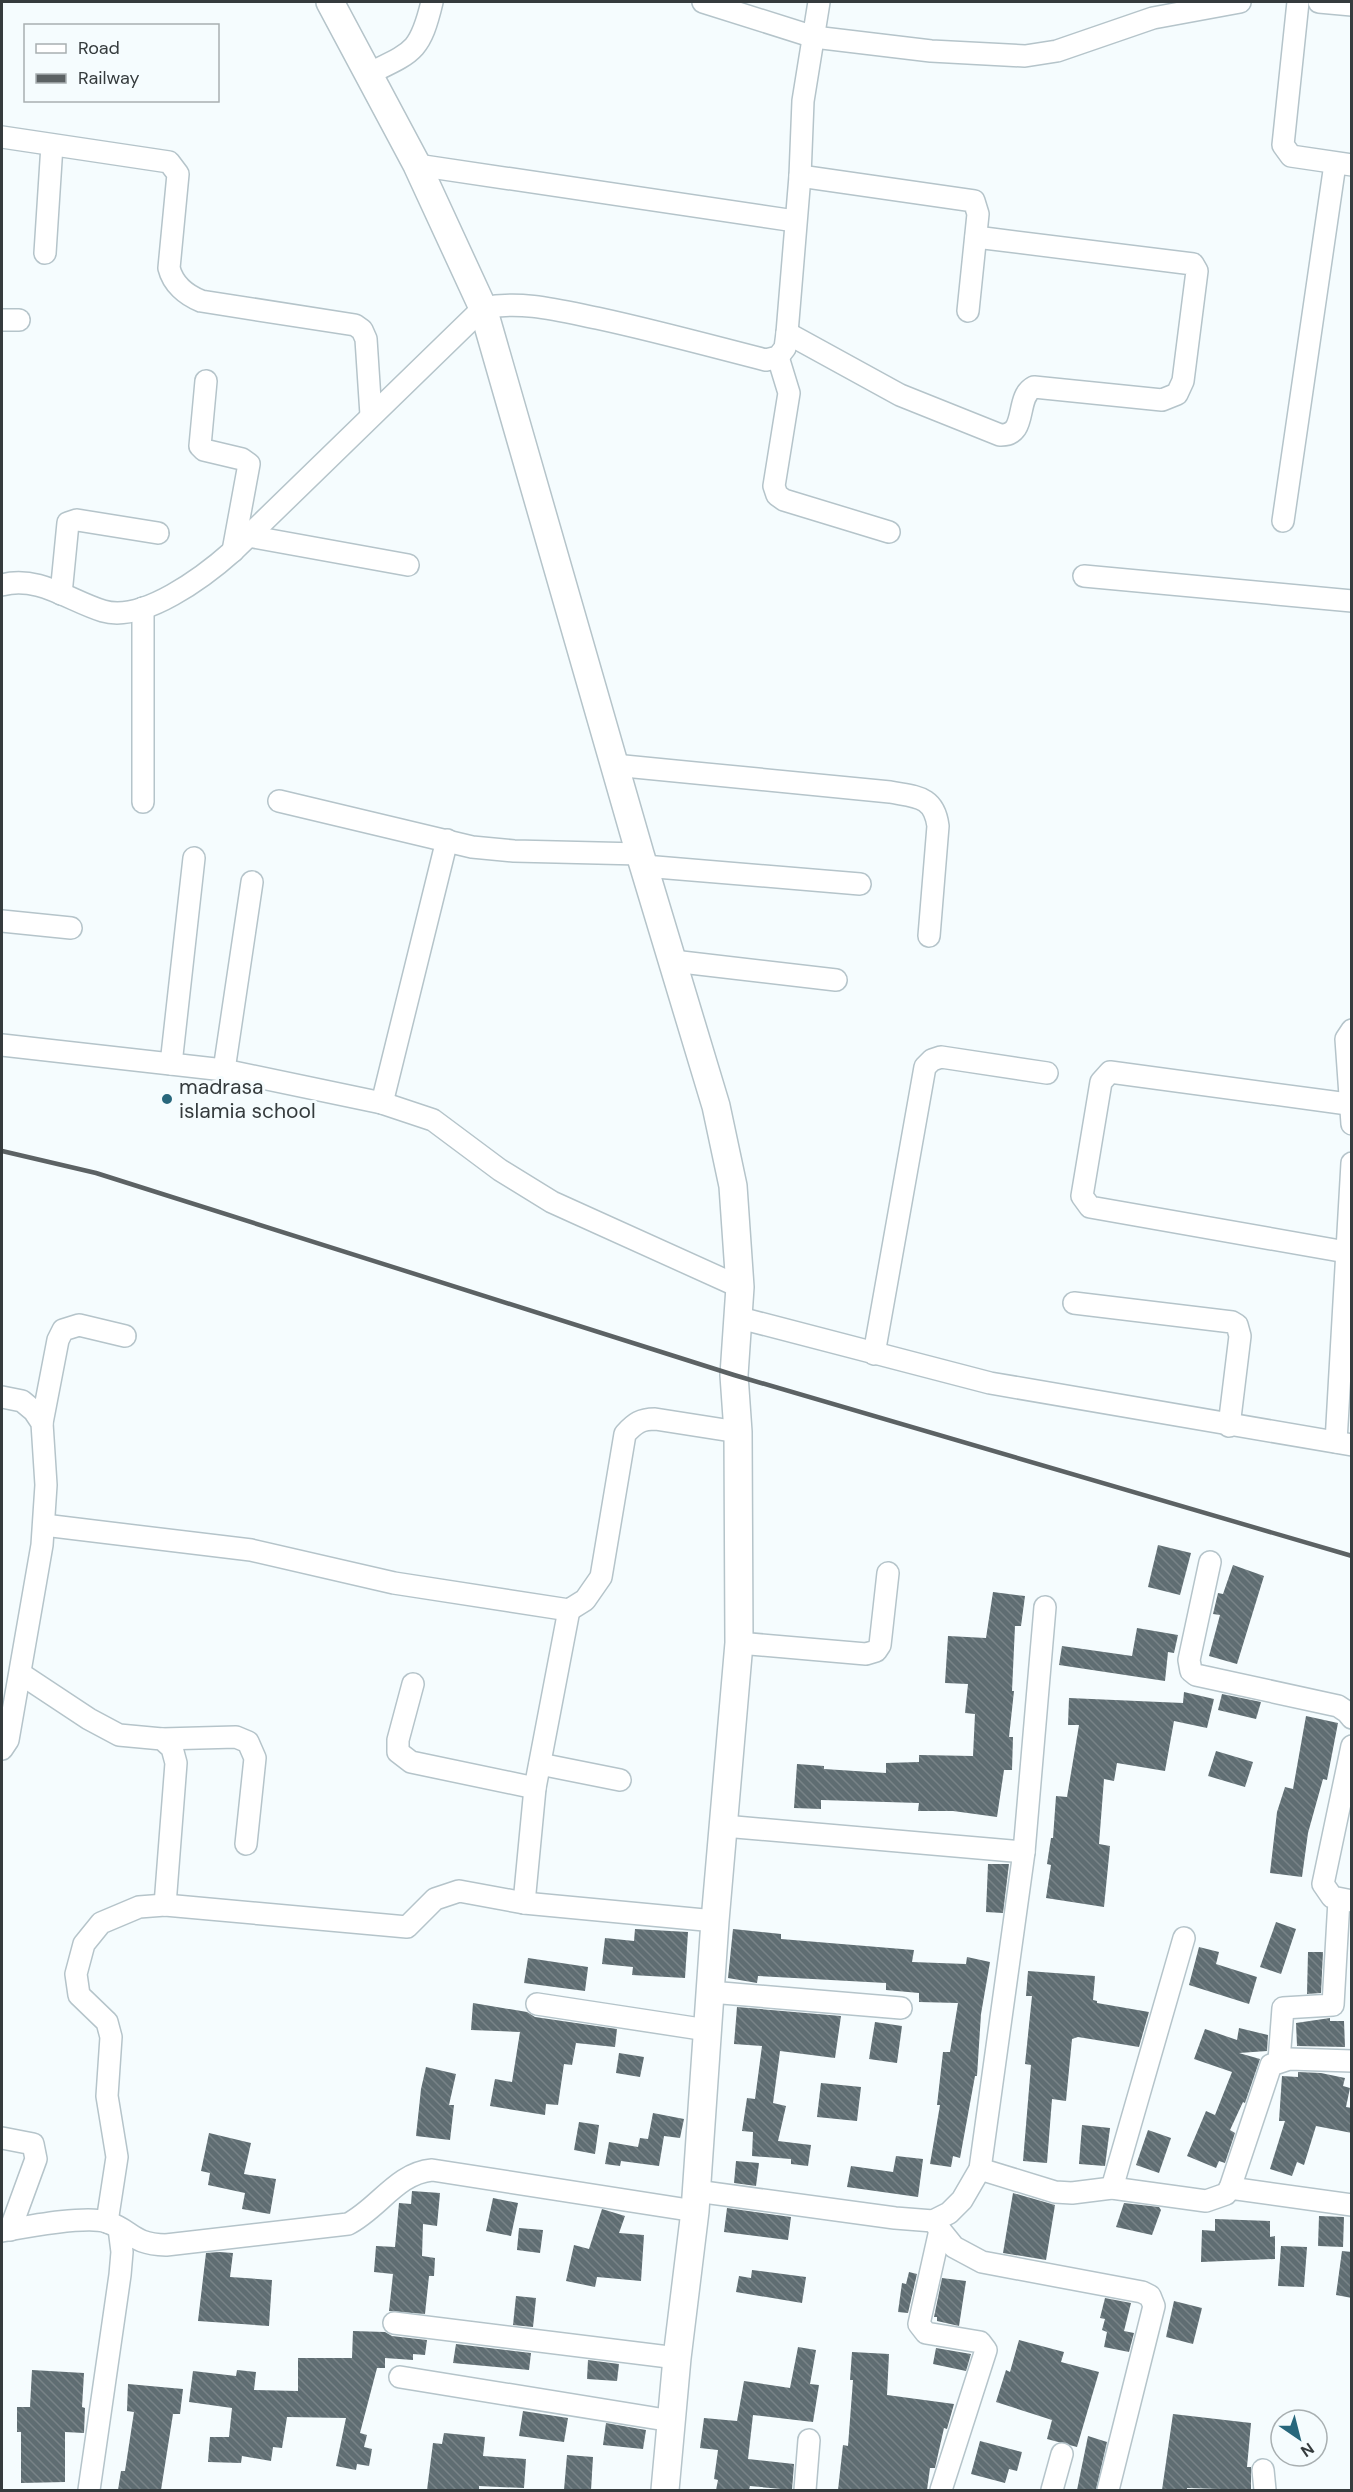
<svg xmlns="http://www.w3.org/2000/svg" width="1353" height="2492" font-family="'DM Sans',sans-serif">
<defs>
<pattern id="building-back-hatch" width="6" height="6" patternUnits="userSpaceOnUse" patternTransform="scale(1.5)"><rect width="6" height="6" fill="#5f6d72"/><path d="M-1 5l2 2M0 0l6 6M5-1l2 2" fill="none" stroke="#788387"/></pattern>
</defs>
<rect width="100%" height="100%" fill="#f5fcfe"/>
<g fill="url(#building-back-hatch)">
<polygon points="1158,1545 1191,1553 1180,1595 1148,1587"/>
<polygon points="1233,1565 1264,1576 1237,1664 1209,1656 1220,1615 1213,1614 1218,1593 1223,1594"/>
<polygon points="993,1592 1025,1596 1021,1626 1015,1626 1012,1691 1014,1691 1009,1737 1013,1737 1012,1770 1004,1770 997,1817 953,1811 918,1811 919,1803 821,1800 821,1809 794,1808 797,1764 824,1766 824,1769 886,1773 886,1763 919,1762 919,1755 973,1756 975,1714 965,1713 968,1684 945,1683 948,1636 986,1638"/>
<polygon points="1137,1628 1178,1635 1174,1653 1168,1652 1165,1681 1059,1665 1062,1646 1132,1656"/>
<polygon points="1184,1692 1214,1699 1207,1728 1174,1721 1165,1771 1117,1763 1114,1781 1104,1779 1099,1844 1110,1846 1104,1907 1046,1898 1051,1865 1047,1864 1051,1838 1053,1838 1056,1796 1067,1797 1079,1725 1068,1725 1069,1698 1183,1703"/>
<polygon points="1222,1694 1261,1702 1256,1719 1218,1710"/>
<polygon points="1306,1716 1338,1723 1327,1780 1323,1779 1308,1833 1302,1877 1270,1873 1277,1812 1285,1787 1293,1789"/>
<polygon points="1216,1751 1253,1762 1245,1787 1208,1776"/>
<polygon points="988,1864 1009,1864 1003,1913 986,1912"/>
<polygon points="1276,1922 1296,1929 1281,1974 1260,1967"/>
<polygon points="635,1929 688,1932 685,1978 632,1975 633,1967 602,1964 605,1938 634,1941"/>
<polygon points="733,1929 781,1934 781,1939 914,1950 912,1962 966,1964 967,1957 990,1962 981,2014 977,2076 975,2076 960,2158 953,2156 951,2167 930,2164 940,2105 937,2105 943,2052 950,2052 958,2003 919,2002 919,1993 886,1990 886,1983 758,1976 757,1983 728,1978"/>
<polygon points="1199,1947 1219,1952 1216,1964 1257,1977 1249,2004 1189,1985"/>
<polygon points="1308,1952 1323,1952 1321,1993 1307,1994"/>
<polygon points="528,1958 588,1967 585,1991 524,1983"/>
<polygon points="1028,1971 1095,1976 1093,2000 1097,2001 1097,2003 1149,2012 1139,2047 1078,2037 1072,2039 1066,2101 1052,2099 1047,2163 1023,2161 1031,2065 1025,2064 1032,1996 1026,1996"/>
<polygon points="473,2003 527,2012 535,2017 617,2029 615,2047 576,2043 572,2065 564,2064 558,2105 546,2104 545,2115 490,2106 495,2079 512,2082 520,2032 471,2030"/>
<polygon points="737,2007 841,2016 835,2058 780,2051 773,2103 786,2106 778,2141 811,2145 808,2166 791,2164 791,2159 752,2156 753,2132 742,2131 747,2098 755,2099 762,2046 734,2044"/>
<polygon points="1330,2018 1330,2021 1344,2021 1345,2047 1297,2046 1296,2023"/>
<polygon points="875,2022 902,2026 897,2063 869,2059"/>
<polygon points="1239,2028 1268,2035 1267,2051 1239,2053 1260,2059 1245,2103 1243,2102 1230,2130 1235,2133 1225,2163 1219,2161 1216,2168 1187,2156 1206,2111 1215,2115 1232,2072 1194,2059 1205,2029 1237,2040"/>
<polygon points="619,2053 644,2057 640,2077 616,2073"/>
<polygon points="426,2067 456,2074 449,2105 454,2105 450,2140 416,2136 421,2089"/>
<polygon points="1298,2072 1321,2073 1345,2078 1343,2086 1350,2088 1346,2107 1352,2108 1352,2133 1316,2126 1304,2165 1297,2162 1292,2176 1270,2169 1285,2121 1279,2121 1282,2076 1298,2077"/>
<polygon points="821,2083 861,2087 857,2121 817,2117"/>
<polygon points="653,2113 684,2119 680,2138 664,2136 659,2166 621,2161 620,2166 605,2164 609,2142 638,2147 640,2138 648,2139"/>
<polygon points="579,2122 599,2125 595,2154 574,2150"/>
<polygon points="1082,2125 1110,2128 1105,2166 1079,2164"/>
<polygon points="1148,2130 1171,2138 1159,2173 1136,2165"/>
<polygon points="209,2133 251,2143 244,2174 276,2179 270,2214 242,2209 245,2193 208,2185 210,2173 201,2171"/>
<polygon points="896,2156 923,2159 918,2197 847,2187 851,2166 893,2172"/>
<polygon points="736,2161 759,2163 756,2186 734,2183"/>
<polygon points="412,2191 440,2193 437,2226 423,2224 422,2256 435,2258 434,2276 429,2276 425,2314 389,2311 393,2274 374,2272 376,2246 395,2247 399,2203 411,2204"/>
<polygon points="1013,2193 1055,2205 1046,2260 1003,2253"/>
<polygon points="493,2198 518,2203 511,2236 486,2231"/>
<polygon points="1124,2203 1159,2207 1161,2210 1152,2235 1116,2227"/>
<polygon points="727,2208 791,2217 788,2240 724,2232"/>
<polygon points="602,2209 625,2216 619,2233 644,2235 641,2281 597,2277 595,2287 566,2281 574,2245 589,2249"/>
<polygon points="1319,2216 1344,2217 1343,2247 1318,2246"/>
<polygon points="1215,2219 1270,2221 1270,2237 1275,2236 1275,2259 1201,2262 1202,2230 1215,2231"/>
<polygon points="519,2228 543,2230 540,2253 517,2250"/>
<polygon points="1281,2246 1307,2247 1304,2287 1278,2286"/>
<polygon points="1342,2251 1352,2252 1352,2298 1336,2295"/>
<polygon points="219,2252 233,2253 230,2277 272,2280 269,2326 198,2321 206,2253"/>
<polygon points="752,2270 806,2277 802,2303 736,2292 739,2276 751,2278"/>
<polygon points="909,2272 917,2274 908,2313 898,2312 902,2283 906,2284"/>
<polygon points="942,2278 966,2281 959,2326 937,2321 937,2317 934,2317"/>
<polygon points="516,2296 536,2298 533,2327 513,2325"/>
<polygon points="1105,2298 1131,2303 1124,2331 1134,2333 1129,2352 1104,2347 1107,2332 1102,2330 1105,2319 1100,2318"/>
<polygon points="1174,2301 1202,2308 1193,2344 1166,2337"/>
<polygon points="353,2331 385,2332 392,2336 427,2340 425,2355 413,2354 413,2360 385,2358 385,2368 377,2368 360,2433 367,2435 364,2447 372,2449 369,2466 357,2464 356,2470 336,2466 346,2418 287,2417 282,2448 273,2447 271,2461 242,2456 241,2463 208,2462 210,2437 229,2437 232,2408 189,2402 193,2371 236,2376 237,2370 256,2372 254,2390 298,2391 298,2358 352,2358"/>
<polygon points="1019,2340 1064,2352 1061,2362 1099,2372 1077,2447 1047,2439 1052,2420 996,2402 1006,2370 1010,2372"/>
<polygon points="456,2344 531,2353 529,2370 453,2363"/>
<polygon points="798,2347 816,2350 810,2384 819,2385 813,2422 753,2415 748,2459 794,2464 792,2490 750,2486 749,2490 716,2490 718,2480 714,2479 718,2450 700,2448 704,2418 737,2421 744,2381 790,2388"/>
<polygon points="936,2348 971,2354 966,2371 933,2364"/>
<polygon points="852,2352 889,2354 887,2395 954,2404 947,2429 944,2428 935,2468 930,2468 927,2490 838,2490 843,2445 848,2446 853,2380 850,2380"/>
<polygon points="588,2360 619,2364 617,2381 587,2379"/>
<polygon points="32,2370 84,2373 82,2407 85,2408 84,2433 65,2432 65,2482 21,2483 21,2432 17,2432 17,2407 30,2407"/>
<polygon points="128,2384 183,2389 180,2414 173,2414 161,2490 118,2490 121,2471 125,2471 134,2412 127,2411"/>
<polygon points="523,2411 568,2418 564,2442 519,2436"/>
<polygon points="1173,2414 1251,2423 1247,2467 1251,2467 1251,2490 1187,2488 1187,2490 1162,2490"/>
<polygon points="606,2423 646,2430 643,2449 603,2445"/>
<polygon points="444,2433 485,2437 483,2456 526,2459 524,2488 479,2486 479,2490 427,2490 433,2443 442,2444"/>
<polygon points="1088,2436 1107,2442 1096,2490 1077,2490"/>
<polygon points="980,2441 1022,2452 1017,2471 1009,2469 1005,2483 971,2474"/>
<polygon points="567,2455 593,2457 591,2490 564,2490"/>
</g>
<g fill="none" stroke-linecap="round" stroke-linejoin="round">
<g stroke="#b5c4ca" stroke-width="24">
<g id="minor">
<polyline points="703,2 814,37 931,51 1025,56 1057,51 1153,18 1240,2"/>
<polyline points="1298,2 1283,145 1291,156 1352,165"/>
<polyline points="1319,2 1352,5"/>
<path d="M368 74C413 52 420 52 432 2"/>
<path d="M2 137 169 162 178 174 169 268C173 284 186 295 201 301L355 325 362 330 366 339 371 415"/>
<polyline points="417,165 795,221"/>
<polyline points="800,176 974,201 978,214 968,311"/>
<polyline points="45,253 52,145"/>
<polyline points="2,320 19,320"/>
<path d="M787 333 900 395 1000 435C1029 436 1014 397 1034 387L1162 400 1177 394 1183 381 1197 271 1193 264 976 237"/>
<polyline points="778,357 789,393 774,486 777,495 784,500 889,532"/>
<polyline points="206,381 200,446 204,450 242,459 249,464 233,551"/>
<polyline points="1283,521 1335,164"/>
<polyline points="248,536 408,565"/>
<polyline points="1084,576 1352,601"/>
<path d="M2 585C38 575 70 601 103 611 143 623 205 576 233 551L483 308C523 300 561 311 601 319 656 331 711 346 766 360L778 357 785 348 787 333 800 176 803 101 819 2"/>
<polyline points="61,594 68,523 77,520 158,533"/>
<polyline points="143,608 143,802"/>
<path d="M614 765 890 792C915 797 934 795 938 826L929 936"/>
<polyline points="279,801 472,847 514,851 640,854"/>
<polyline points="644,866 860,884"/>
<polyline points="2,921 71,928"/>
<polyline points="673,961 836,980"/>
<polyline points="1352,1030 1346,1039 1352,1124"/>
<polyline points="2,1045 224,1070 382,1103 433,1120 500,1170 552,1202 740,1287"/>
<polyline points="171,1064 194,858"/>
<polyline points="224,1070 252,882"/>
<polyline points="382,1103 447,840"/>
<polyline points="1346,1252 1090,1207 1082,1196 1101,1082 1110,1072 1348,1104"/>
<polyline points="1074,1303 1232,1322 1237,1325 1240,1336 1229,1426"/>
<polyline points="740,1318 990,1383 1352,1445"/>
<polyline points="874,1354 925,1067 932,1060 941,1057 1047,1073"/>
<polyline points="2,1397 22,1401 34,1411 42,1423 46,1485 42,1545 8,1740 2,1749"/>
<polyline points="42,1423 58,1340 63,1330 79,1325 125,1336"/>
<polyline points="1336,1442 1352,1163"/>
<path d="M44 1525 251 1550 394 1583 569 1610 585 1600 601 1577 625 1434C635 1423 641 1419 655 1419L738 1432"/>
<polyline points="1210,1562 1189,1660 1191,1671 1196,1675 1338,1706 1347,1712 1352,1718"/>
<polyline points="739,1643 866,1654 876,1651 880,1645 888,1573"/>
<polyline points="21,1674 89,1719 119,1735 162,1739 172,1748 176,1763 165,1905"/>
<polyline points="413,1684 398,1740 398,1752 411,1762 535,1788"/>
<polyline points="162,1739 236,1737 248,1742 255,1758 246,1844"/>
<polyline points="1352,1746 1323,1884 1332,1897 1352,1901"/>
<polyline points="540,1764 620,1780"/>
<polyline points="1024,1852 1045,1607"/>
<polyline points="524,1903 535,1788 569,1610"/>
<polyline points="710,1992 901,2008"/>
<polyline points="537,2004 707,2030"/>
<polyline points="1279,2061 1283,2008 1333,2005 1339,1900"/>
<polyline points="2,2138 33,2144 36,2159 10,2230"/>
<polyline points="980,2169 1055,2192 1072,2193 1112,2188 1206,2201 1226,2194 1230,2188 1352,2205"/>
<polyline points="1112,2188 1184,1938"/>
<polyline points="1230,2188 1271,2065 1289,2059 1352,2061"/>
<polyline points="696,2191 895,2218 933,2221 949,2213 962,2200 980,2169 1024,1852 724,1826"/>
<polyline points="933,2221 954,2247 982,2262 1142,2292 1150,2296 1154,2306 1108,2490"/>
<polyline points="107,2222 117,2157 107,2096 111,2037 107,2022 79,1995 76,1974 84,1944 101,1923 139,1907 165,1905 407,1927 435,1899 459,1891 524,1903 715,1921"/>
<polyline points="940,2230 919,2324 926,2333 980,2342 986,2350 941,2490"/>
<path d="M2 2231C25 2227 86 2215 107 2222 133 2231 131 2244 166 2245L348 2224C378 2209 397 2173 432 2170L695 2211"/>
<polyline points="394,2323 677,2358"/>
<polyline points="400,2377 672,2421"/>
<polyline points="1263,2470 1265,2490"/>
<polyline points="89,2490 120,2275 122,2252 119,2228"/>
<polyline points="805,2490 809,2440"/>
<polyline points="1052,2490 1062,2454"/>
</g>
</g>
<g stroke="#b5c4ca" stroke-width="30">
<polyline id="major" points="330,2 417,165 483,308 640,854 716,1106 733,1186 740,1287 734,1375 738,1432 739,1643 715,1921 695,2211 677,2358 665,2490"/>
</g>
<use href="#minor" stroke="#fff" stroke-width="21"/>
<use href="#major" stroke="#fff" stroke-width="27"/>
<polyline stroke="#5c6264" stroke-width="4.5" points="2,1151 96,1173 734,1375 1352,1556"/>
</g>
<circle fill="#28677c" stroke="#f5fcfe" stroke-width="2" cx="167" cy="1099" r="6"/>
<g text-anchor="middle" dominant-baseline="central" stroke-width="6" stroke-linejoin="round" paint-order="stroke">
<g font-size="21" fill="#353b3d" stroke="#f5fcfe" text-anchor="start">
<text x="179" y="1087">madrasa<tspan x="179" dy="24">islamia school</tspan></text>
</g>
</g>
<rect width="1353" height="2492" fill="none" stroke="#353b3d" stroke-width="6"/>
<rect x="24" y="24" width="195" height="78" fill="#f5fcfe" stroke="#a8afb1" stroke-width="1.5"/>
<rect x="36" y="44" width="30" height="9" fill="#ffffff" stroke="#a8afb1" stroke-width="1.5"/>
<text x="78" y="54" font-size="18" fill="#353b3d">Road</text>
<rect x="36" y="74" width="30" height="9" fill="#5c6264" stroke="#a8afb1" stroke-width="1.5"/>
<text x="78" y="84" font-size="18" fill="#353b3d">Railway</text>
<g transform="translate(1299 2438) rotate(145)"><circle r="28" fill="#f5fcfe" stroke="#a8afb1" stroke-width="1.5"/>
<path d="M0-4.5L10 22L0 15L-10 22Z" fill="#28677c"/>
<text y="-9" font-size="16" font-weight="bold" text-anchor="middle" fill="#353b3d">N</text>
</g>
</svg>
